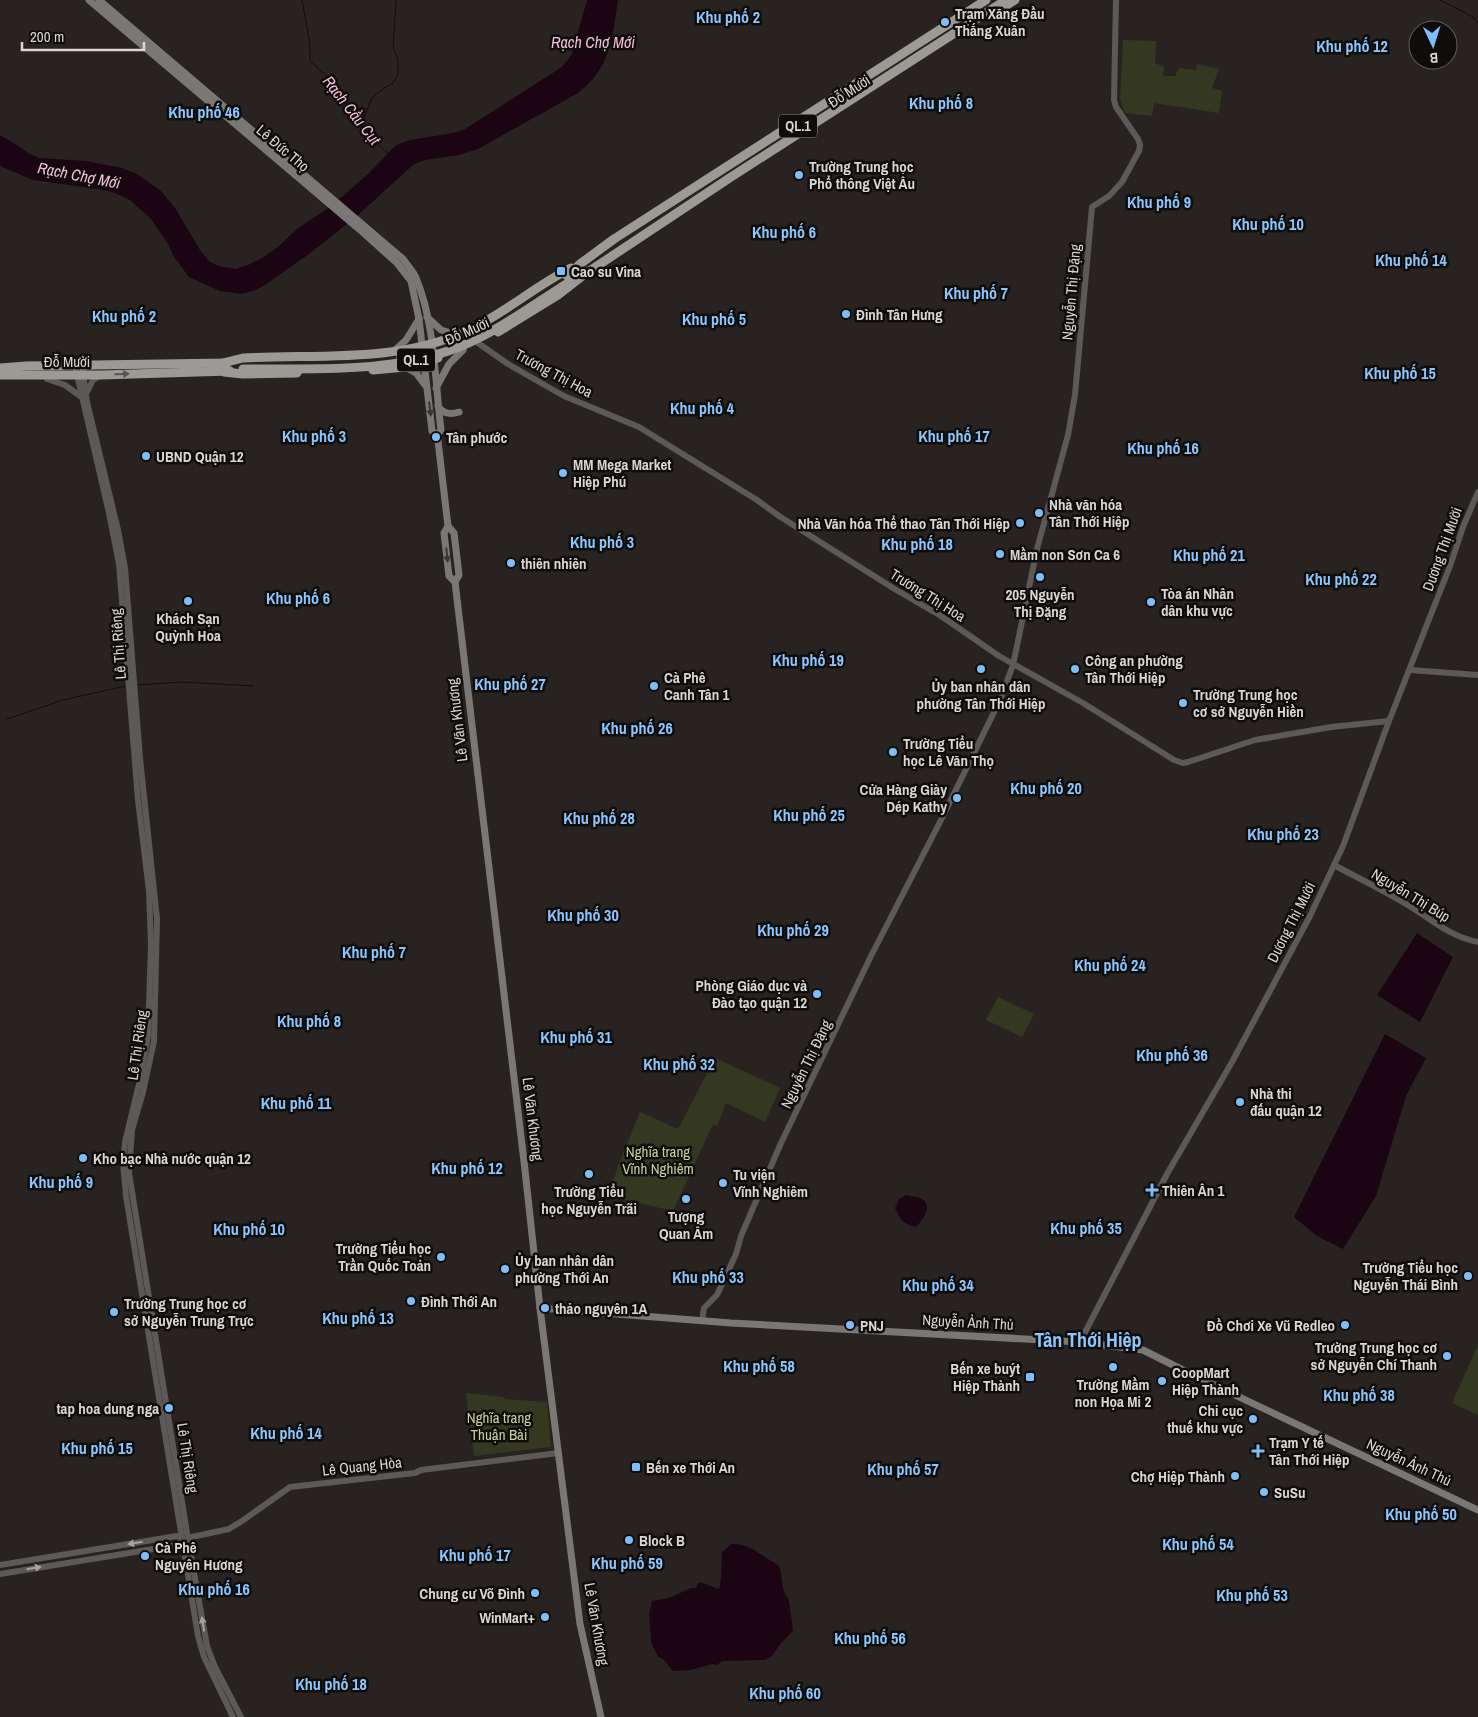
<svg xmlns="http://www.w3.org/2000/svg" width="1478" height="1717" font-family="'Archivo Narrow',sans-serif">
<rect width="100%" height="100%" fill="#282321"/>
<g fill="#353821">
<polygon points="1123,40 1156,41 1155,63 1164,67 1163,76 1175,76 1179,68 1196,70 1197,64 1219,69 1212,88 1222,91 1219,113 1154,103 1152,116 1125,113 1120,99"/>
<polygon points="998,997 1034,1014 1022,1037 986,1020"/>
<polygon points="715,1058 780,1088 765,1122 726,1103 717,1126 713,1124 673,1211 609,1196 618,1166 640,1112 678,1129"/>
<polygon points="1478,1345 1478,1415 1452,1403"/>
<polygon points="466,1393 503,1397 505,1399 547,1402 551,1447 474,1456"/>
</g>
<g fill="#1b0512">
<path d="M587 0H618C612 38 611 68 578 93L478 149 459 155 425 160 414 164 357 216 309 254 265 285 255 290 242 294 220 291 189 277 174 257 168 244 151 219 130 200 115 193 98 189 33 180 0 166V135L20 147 28 153 39 158 86 161 122 168 137 174 161 191 175 208 200 250 210 262 219 266 236 269 248 265 262 258 278 247 298 228 324 211 343 196 368 174 394 147 399 144 410 140 453 133 465 129 562 67 572 54Z"/>
<polygon points="1417,933 1453,957 1420,1022 1377,995"/>
<polygon points="1385,1034 1426,1058 1406,1096 1376,1196 1343,1249 1317,1236 1294,1217"/>
<path d="M906 1195C911 1196 918 1197 922 1199 934 1206 922 1221 916 1227 904 1225 899 1218 895 1208L899 1199Z"/>
<path d="M731 1544C746 1543 756 1551 768 1559 773 1562 778 1563 780 1569 783 1579 781 1592 789 1600L793 1631 781 1643 772 1656 765 1660 722 1661 717 1665 712 1664 691 1670 673 1671 663 1659 658 1657 651 1642 649 1614 652 1601 669 1598 691 1588H696L698 1583 700 1582 719 1589C722 1582 721 1563 722 1552Z"/>
</g>
<g fill="none" stroke-linecap="round" stroke-linejoin="round">
<g stroke="#1b0512" stroke-width="1">
<polyline points="302,0 310,44 310,61 337,86 344,101 359,119 366,134 388,153"/>
<polyline points="1440,0 1473,17 1478,23"/>
<polyline points="362,122 372,98 383,89 393,83 398,74 398,60 393,47 396,0"/>
<polyline points="138,685 182,682 254,686"/>
<polyline points="7,719 63,700 126,686"/>
</g>
<g stroke="#5b5a58" stroke-width="6">
<polyline points="478,343 508,364 564,396 639,427 757,500 779,516 893,588 941,616 999,656 1083,703 1174,760 1183,763 1188,762 1255,740 1331,727 1389,721"/>
<polyline points="75,366 109,513 119,564 138,800 149,891 151,945 148,1035 141,1076 125,1142 123,1163 126,1196 198,1636 204,1657 233,1717"/>
<polyline points="82,366 87,402 118,530 125,568 140,758 157,919 154,1041 143,1092 132,1130 129,1173 188,1539 207,1646 215,1667 241,1717"/>
<polyline points="47,379 65,385 80,396"/>
<polyline points="87,392 93,380 101,375"/>
<polyline points="1410,670 1478,675"/>
<path d="M1334 865C1358 878 1383 890 1406 904 1430 918 1450 937 1478 942"/>
<polyline points="702,1321 704,1308 717,1295 736,1254 741,1236 781,1143 871,956 941,820 1000,700 1013,665 1037,549 1068,435 1075,395 1092,207 1109,196 1122,182 1139,151 1140,145 1138,139 1116,107 1114,100 1116,0"/>
<polyline points="1080,1342 1167,1174 1232,1062 1310,916 1343,846 1389,721 1450,566 1463,527 1478,492"/>
<polyline points="0,1565 177,1536 182,1539 229,1529 242,1521 290,1487 415,1473 421,1470 558,1453"/>
<polyline points="0,1574 178,1545 182,1539"/>
</g>
<g stroke="#7a7874" stroke-width="7">
<polyline points="89,0 359,229 397,263 411,281 419,319 432,431 437,435"/>
<path d="M99 0 403 259C407 265 413 271 416 278 435 323 435 382 441 430L437 435 438 441 448 526 454 533 459 575 455 582"/>
<polyline points="427,317 441,330 458,335"/>
<polyline points="394,351 406,340 419,319"/>
<polyline points="405,367 416,373 425,385"/>
<polyline points="436,388 449,364 463,350"/>
<path d="M438 406C443 414 450 415 459 412"/>
<polyline points="448,526 444,533 449,576 455,582 525,1170 540,1308 580,1624 601,1717"/>
<polyline points="540,1308 731,1323 1080,1342 1143,1350 1197,1377 1478,1510"/>
</g>
<g stroke="#9c9a94" stroke-width="9">
<polyline points="1002,8 1015,0"/>
<polyline points="567,276 580,264 614,239 986,0"/>
<polyline points="498,332 558,295 585,274 731,177 1006,0"/>
<path d="M223 363 243 358C319 354 397 363 467 331 504 314 535 286 571 268"/>
<polyline points="0,368 26,366 227,363"/>
<polyline points="373,370 405,367 438,358"/>
<polyline points="224,372 243,374 297,373"/>
<polyline points="0,375 101,375 230,371"/>
</g>
<path stroke="#9c9a94" stroke-width="9" d="M243 369C314 368 391 374 459 347 499 331 534 304 571 281"/>
</g>
<defs><path id="oneway-solid" d="M-6-.8H1V-3.2L6.5 0L1 3.2V.8H-6Z" transform="scale(1.25)"/></defs>
<use fill="#565450" href="#oneway-solid" transform="translate(122 374) rotate(-1)"/>
<g fill="#3a3836">
<use href="#oneway-solid" transform="translate(430 409) rotate(83)"/>
<use href="#oneway-solid" transform="translate(447 555) rotate(84)"/>
</g>
<g fill="#a7a4a2">
<use href="#oneway-solid" transform="translate(135 1543) rotate(171)"/>
<use href="#oneway-solid" transform="translate(34 1568) rotate(-9)"/>
<use href="#oneway-solid" transform="translate(203 1624) rotate(-99)"/>
</g>
<g fill="#7dbef9" stroke="#0f0d0c" stroke-width="2">
<circle cx="945" cy="22" r="5"/>
<circle cx="799" cy="175" r="5"/>
<rect x="556" y="266" width="10" height="10" rx="2.5"/>
<circle cx="846" cy="314" r="5"/>
<circle cx="436" cy="437" r="5"/>
<circle cx="146" cy="456" r="5"/>
<circle cx="563" cy="473" r="5"/>
<circle cx="1039" cy="513" r="5"/>
<circle cx="1020" cy="523" r="5"/>
<circle cx="1000" cy="554" r="5"/>
<circle cx="511" cy="563" r="5"/>
<circle cx="1040" cy="577" r="5"/>
<circle cx="188" cy="601" r="5"/>
<circle cx="1151" cy="602" r="5"/>
<circle cx="981" cy="669" r="5"/>
<circle cx="1075" cy="669" r="5"/>
<circle cx="654" cy="686" r="5"/>
<circle cx="1183" cy="703" r="5"/>
<circle cx="893" cy="752" r="5"/>
<circle cx="957" cy="798" r="5"/>
<circle cx="817" cy="994" r="5"/>
<circle cx="1240" cy="1102" r="5"/>
<circle cx="83" cy="1158" r="5"/>
<circle cx="589" cy="1174" r="5"/>
<circle cx="723" cy="1183" r="5"/>
<path d="M1149.5 1182.5h5v5h5v5h-5v5h-5v-5h-5v-5h5z"/>
<circle cx="686" cy="1199" r="5"/>
<circle cx="441" cy="1257" r="5"/>
<circle cx="505" cy="1269" r="5"/>
<circle cx="1468" cy="1276" r="5"/>
<circle cx="411" cy="1301" r="5"/>
<circle cx="545" cy="1308" r="5"/>
<circle cx="114" cy="1312" r="5"/>
<circle cx="850" cy="1325" r="5"/>
<circle cx="1345" cy="1325" r="5"/>
<circle cx="1447" cy="1356" r="5"/>
<circle cx="1113" cy="1367" r="5"/>
<rect x="1025" y="1372" width="10" height="10" rx="2.5"/>
<circle cx="1162" cy="1381" r="5"/>
<circle cx="169" cy="1408" r="5"/>
<circle cx="1253" cy="1419" r="5"/>
<path d="M1255.5 1443.5h5v5h5v5h-5v5h-5v-5h-5v-5h5z"/>
<rect x="631" y="1462" width="10" height="10" rx="2.5"/>
<circle cx="1235" cy="1476" r="5"/>
<circle cx="1264" cy="1492" r="5"/>
<circle cx="629" cy="1540" r="5"/>
<circle cx="145" cy="1556" r="5"/>
<circle cx="535" cy="1593" r="5"/>
<circle cx="545" cy="1617" r="5"/>
</g>
<g text-anchor="middle" dominant-baseline="central" stroke-width="5" stroke-linejoin="round" paint-order="stroke">
<g fill="#0f0d0c" stroke="#9c9a98" stroke-width="1">
<rect x="779" y="114.5" width="38" height="23" rx="4"/>
<rect x="397" y="348.5" width="38" height="23" rx="4"/>
</g>
<g font-size="14" font-weight="bold" fill="#d9d6d4">
<text x="798" y="126">QL.1</text>
<text x="416" y="360">QL.1</text>
</g>
<g font-size="15" font-weight="bold" fill="#d9d6d4" stroke="#0f0d0c" text-anchor="start">
<text x="955" y="13">Trạm Xăng Đầu<tspan x="955" dy="17">Thắng Xuân</tspan></text>
<text x="809" y="166">Trường Trung học<tspan x="809" dy="17">Phổ thông Việt Âu</tspan></text>
<text x="571" y="271">Cao su Vina</text>
<text x="856" y="314">Đình Tân Hưng</text>
<text x="446" y="437">Tân phước</text>
<text x="156" y="456">UBND Quận 12</text>
<text x="573" y="464">MM Mega Market<tspan x="573" dy="17">Hiệp Phú</tspan></text>
<text x="1049" y="504">Nhà văn hóa<tspan x="1049" dy="17">Tân Thới Hiệp</tspan></text>
<text x="1010" y="523" text-anchor="end">Nhà Văn hóa Thể thao Tân Thới Hiệp</text>
<text x="1010" y="554">Mầm non Sơn Ca 6</text>
<text x="521" y="563">thiên nhiên</text>
<text x="1161" y="593">Tòa án Nhân<tspan x="1161" dy="17">dân khu vực</tspan></text>
<text x="1040" y="594" text-anchor="middle">205 Nguyễn<tspan x="1040" dy="17">Thị Đặng</tspan></text>
<text x="188" y="618" text-anchor="middle">Khách Sạn<tspan x="188" dy="17">Quỳnh Hoa</tspan></text>
<text x="1085" y="660">Công an phường<tspan x="1085" dy="17">Tân Thới Hiệp</tspan></text>
<text x="664" y="677">Cà Phê<tspan x="664" dy="17">Canh Tân 1</tspan></text>
<text x="981" y="686" text-anchor="middle">Ủy ban nhân dân<tspan x="981" dy="17">phường Tân Thới Hiệp</tspan></text>
<text x="1193" y="694">Trường Trung học<tspan x="1193" dy="17">cơ sở Nguyễn Hiền</tspan></text>
<text x="903" y="743">Trường Tiểu<tspan x="903" dy="17">học Lê Văn Thọ</tspan></text>
<text x="947" y="789" text-anchor="end">Cửa Hàng Giày<tspan x="947" dy="17">Dép Kathy</tspan></text>
<text x="807" y="985" text-anchor="end">Phòng Giáo dục và<tspan x="807" dy="17">Đào tạo quận 12</tspan></text>
<text x="1250" y="1093">Nhà thi<tspan x="1250" dy="17">đấu quận 12</tspan></text>
<text x="93" y="1158">Kho bạc Nhà nước quận 12</text>
<text x="733" y="1174">Tu viện<tspan x="733" dy="17">Vĩnh Nghiêm</tspan></text>
<text x="1162" y="1190">Thiên Ân 1</text>
<text x="589" y="1191" text-anchor="middle">Trường Tiểu<tspan x="589" dy="17">học Nguyễn Trãi</tspan></text>
<text x="686" y="1216" text-anchor="middle">Tượng<tspan x="686" dy="17">Quan Âm</tspan></text>
<text x="431" y="1248" text-anchor="end">Trường Tiểu học<tspan x="431" dy="17">Trần Quốc Toản</tspan></text>
<text x="515" y="1260">Ủy ban nhân dân<tspan x="515" dy="17">phường Thới An</tspan></text>
<text x="1458" y="1267" text-anchor="end">Trường Tiểu học<tspan x="1458" dy="17">Nguyễn Thái Bình</tspan></text>
<text x="421" y="1301">Đình Thới An</text>
<text x="124" y="1303">Trường Trung học cơ<tspan x="124" dy="17">sở Nguyễn Trung Trực</tspan></text>
<text x="555" y="1308">thảo nguyên 1A</text>
<text x="860" y="1325">PNJ</text>
<text x="1335" y="1325" text-anchor="end">Đồ Chơi Xe Vũ Redleo</text>
<text x="1437" y="1347" text-anchor="end">Trường Trung học cơ<tspan x="1437" dy="17">sở Nguyễn Chí Thanh</tspan></text>
<text x="1020" y="1368" text-anchor="end">Bến xe buýt<tspan x="1020" dy="17">Hiệp Thành</tspan></text>
<text x="1172" y="1372">CoopMart<tspan x="1172" dy="17">Hiệp Thành</tspan></text>
<text x="1113" y="1384" text-anchor="middle">Trường Mầm<tspan x="1113" dy="17">non Họa Mi 2</tspan></text>
<text x="159" y="1408" text-anchor="end">tap hoa dung nga</text>
<text x="1243" y="1410" text-anchor="end">Chi cục<tspan x="1243" dy="17">thuế khu vực</tspan></text>
<text x="1269" y="1442">Trạm Y tế<tspan x="1269" dy="17">Tân Thới Hiệp</tspan></text>
<text x="646" y="1467">Bến xe Thới An</text>
<text x="1225" y="1476" text-anchor="end">Chợ Hiệp Thành</text>
<text x="1274" y="1492">SuSu</text>
<text x="639" y="1540">Block B</text>
<text x="155" y="1547">Cà Phê<tspan x="155" dy="17">Nguyên Hương</tspan></text>
<text x="525" y="1593" text-anchor="end">Chung cư Võ Đình</text>
<text x="535" y="1617" text-anchor="end">WinMart+</text>
</g>
<g font-size="15" fill="#d9d6d4" stroke="#0f0d0c">
<text transform="translate(849 91) rotate(-33)">Đỗ Mười</text>
<text transform="translate(283 148) rotate(40)">Lê Đức Thọ</text>
<text transform="translate(1071 292) rotate(-85)">Nguyễn Thị Đặng</text>
<text transform="translate(467 331) rotate(-24)">Đỗ Mười</text>
<text x="67" y="361">Đỗ Mười</text>
<text transform="translate(554 373) rotate(28)">Trương Thị Hoa</text>
<text transform="translate(1442 549) rotate(-70)">Dương Thị Mười</text>
<text transform="translate(928 595) rotate(32)">Trương Thị Hoa</text>
<text transform="translate(118 644) rotate(-94)">Lê Thị Riêng</text>
<text transform="translate(457 720) rotate(-97)">Lê Văn Khương</text>
<text transform="translate(1411 895) rotate(31)">Nguyễn Thị Búp</text>
<text transform="translate(1291 922) rotate(-63)">Dương Thị Mười</text>
<text transform="translate(137 1045) rotate(-82)">Lê Thị Riêng</text>
<text transform="translate(806 1064) rotate(-64)">Nguyễn Thị Đặng</text>
<text transform="translate(533 1119) rotate(83)">Lê Văn Khương</text>
<text transform="translate(968 1322) rotate(3)">Nguyễn Ảnh Thủ</text>
<text transform="translate(188 1458) rotate(81)">Lê Thị Riêng</text>
<text transform="translate(1409 1462) rotate(25)">Nguyễn Ảnh Thủ</text>
<text transform="translate(362 1466) rotate(-6)">Lê Quang Hòa</text>
<text transform="translate(597 1624) rotate(80)">Lê Văn Khương</text>
</g>
<g font-size="15" fill="#c8d197" stroke="#0f0d0c">
<text x="658" y="1151">Nghĩa trang<tspan x="658" dy="17">Vĩnh Nghiêm</tspan></text>
<text x="499" y="1417">Nghĩa trang<tspan x="499" dy="17">Thuận Bài</tspan></text>
</g>
<g font-size="16" font-weight="bold" fill="#8bc6fe" stroke="#0f0d0c">
<text x="728" y="17">Khu phố 2</text>
<text x="1352" y="46">Khu phố 12</text>
<text x="941" y="103">Khu phố 8</text>
<text x="204" y="112">Khu phố 46</text>
<text x="1159" y="202">Khu phố 9</text>
<text x="1268" y="224">Khu phố 10</text>
<text x="784" y="232">Khu phố 6</text>
<text x="1411" y="260">Khu phố 14</text>
<text x="976" y="293">Khu phố 7</text>
<text x="124" y="316">Khu phố 2</text>
<text x="714" y="319">Khu phố 5</text>
<text x="1400" y="373">Khu phố 15</text>
<text x="702" y="408">Khu phố 4</text>
<text x="314" y="436">Khu phố 3</text>
<text x="954" y="436">Khu phố 17</text>
<text x="1163" y="448">Khu phố 16</text>
<text x="602" y="542">Khu phố 3</text>
<text x="917" y="544">Khu phố 18</text>
<text x="1209" y="555">Khu phố 21</text>
<text x="1341" y="579">Khu phố 22</text>
<text x="298" y="598">Khu phố 6</text>
<text x="808" y="660">Khu phố 19</text>
<text x="510" y="684">Khu phố 27</text>
<text x="637" y="728">Khu phố 26</text>
<text x="1046" y="788">Khu phố 20</text>
<text x="809" y="815">Khu phố 25</text>
<text x="599" y="818">Khu phố 28</text>
<text x="1283" y="834">Khu phố 23</text>
<text x="583" y="915">Khu phố 30</text>
<text x="793" y="930">Khu phố 29</text>
<text x="374" y="952">Khu phố 7</text>
<text x="1110" y="965">Khu phố 24</text>
<text x="309" y="1021">Khu phố 8</text>
<text x="576" y="1037">Khu phố 31</text>
<text x="1172" y="1055">Khu phố 36</text>
<text x="679" y="1064">Khu phố 32</text>
<text x="296" y="1103">Khu phố 11</text>
<text x="467" y="1168">Khu phố 12</text>
<text x="61" y="1182">Khu phố 9</text>
<text x="1086" y="1228">Khu phố 35</text>
<text x="249" y="1229">Khu phố 10</text>
<text x="708" y="1277">Khu phố 33</text>
<text x="938" y="1285">Khu phố 34</text>
<text x="358" y="1318">Khu phố 13</text>
<text x="759" y="1366">Khu phố 58</text>
<text x="1359" y="1395">Khu phố 38</text>
<text x="286" y="1433">Khu phố 14</text>
<text x="97" y="1448">Khu phố 15</text>
<text x="903" y="1469">Khu phố 57</text>
<text x="1421" y="1514">Khu phố 50</text>
<text x="1198" y="1544">Khu phố 54</text>
<text x="475" y="1555">Khu phố 17</text>
<text x="627" y="1563">Khu phố 59</text>
<text x="214" y="1589">Khu phố 16</text>
<text x="1252" y="1595">Khu phố 53</text>
<text x="870" y="1638">Khu phố 56</text>
<text x="331" y="1684">Khu phố 18</text>
<text x="785" y="1693">Khu phố 60</text>
</g>
<g font-size="16" font-style="italic" fill="#f8bede" stroke="#0f0d0c">
<text x="593" y="42">Rạch Chợ Mới</text>
<text transform="translate(352 110) rotate(52)">Rạch Cầu Cụt</text>
<text transform="translate(79 175) rotate(11)">Rạch Chợ Mới</text>
</g>
<g font-size="20" font-weight="bold" fill="#8bc6fe" stroke="#0f0d0c">
<text x="1088" y="1339">Tân Thới Hiệp</text>
</g>
</g>
<g transform="translate(1433 45) rotate(176)"><circle r="24" fill="#0f0d0c" stroke="#605d5c"/>
<path d="M0-4L9 19L0 12L-9 19Z" fill="#7dbef9"/>
<text y="-8" font-size="14" font-weight="bold" text-anchor="middle" fill="#d9d6d4">B</text>
</g>
<path d="M22 42v8h122v-8" fill="none" stroke="#d9d6d4" stroke-width="2.5"/>
<text x="30" y="42" font-size="15" fill="#d9d6d4" stroke="#0f0d0c" stroke-width="4" paint-order="stroke">200 m</text>
</svg>
